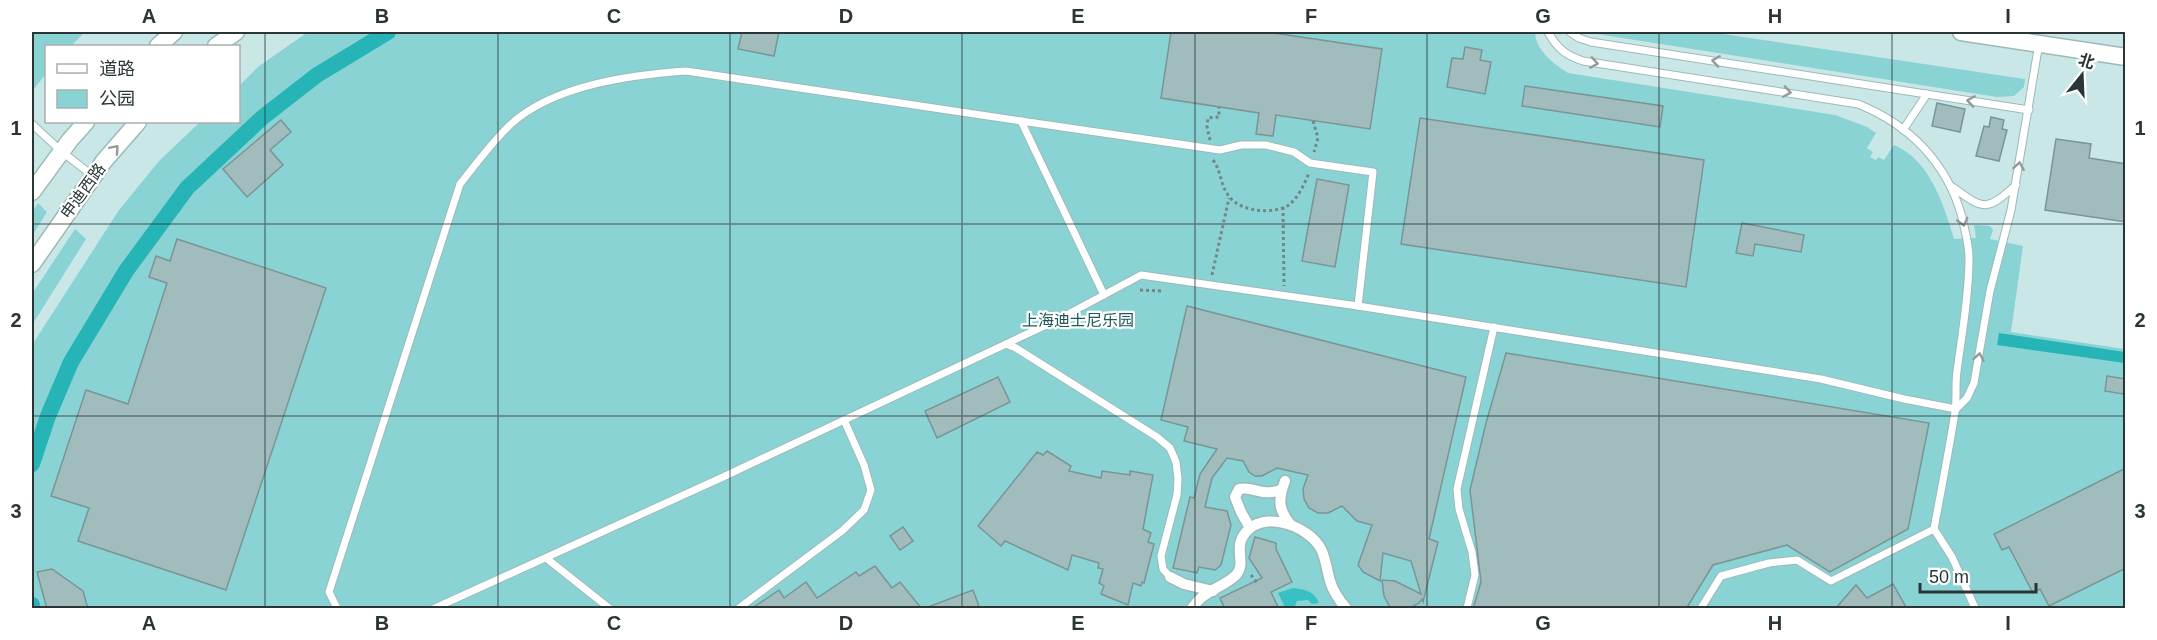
<svg xmlns="http://www.w3.org/2000/svg" width="2157" height="640" font-family="Arial,'Noto Sans SC',sans-serif">
<rect width="100%" height="100%" fill="#cae7e7"/>
<g fill="#8ad3d4">
<polygon points="32,32 85,32 71,46 46,46 46,74 32,91"/>
<path d="M308 32H1535C1536 51 1553 63 1568 73L1835 115 1867 127 1876 133 1867 148 1873 152 1870 157 1876 160 1878 157 1884 160 1894 145C1930 160 1944 205 1954 239L1976 238 1974 225 1990 226 1993 230 1990 239 2023 246 2011 332 2125 349V608H32V345L119 210 159 161 200 122H238L239 86 259 66Z"/>
<polygon points="1584,32 1710,32 2025,79 2024,87 2014,96 1997,97"/>
<polygon points="38,203 47,212 32,236 32,213"/>
<polygon points="75,229 86,239 32,325 32,294"/>
</g>
<path fill="#39c0c3" d="M1293 588C1306 590 1314 591 1319 603L1312 604 1308 600 1297 601 1294 608H1282L1285 607 1278 593Z"/>
<polygon fill="#26b4b7" points="1999,333 2125,352 2125,363 1997,345"/>
<g fill="none" stroke-linecap="round" stroke-linejoin="round">
<g stroke="#26b4b7" stroke-width="16">
<polyline points="32,464 48,416 71,362 126,271 187,188 263,117 317,75 388,32"/>
<polyline points="32,605 32,608"/>
</g>
</g>
<g fill="#a0bcbc" stroke="#799595" stroke-width="1.5">
<polygon points="742,32 779,32 774,56 738,49"/>
<polygon points="1171,32 1266,32 1382,49 1370,129 1276,115 1273,136 1256,134 1259,113 1161,98"/>
<polygon points="1465,47 1482,50 1480,60 1491,62 1485,94 1447,87 1452,58 1463,59"/>
<polygon points="1525,86 1663,106 1660,127 1522,106"/>
<polygon points="1937,103 1965,109 1960,132 1932,126"/>
<polygon points="1991,117 2004,120 2002,129 2007,130 1999,161 1976,156 1984,126 1989,127"/>
<polygon points="1420,118 1704,160 1686,287 1401,244"/>
<polygon points="281,120 291,132 270,150 283,165 247,197 223,169"/>
<polygon points="2056,139 2091,144 2089,158 2126,164 2126,222 2045,210"/>
<polygon points="1317,179 1349,185 1335,267 1302,261"/>
<polygon points="1742,223 1804,235 1801,252 1755,244 1753,256 1736,253"/>
<polygon points="177,239 326,288 226,590 78,541 89,508 51,496 86,390 128,404 167,283 149,277 156,256 170,261"/>
<polygon points="1187,306 1466,377 1429,539 1438,542 1423,602 1422,599 1419,603 1408,609 1391,609 1384,596 1382,580 1395,581 1421,594 1411,561 1383,553 1380,581 1363,572 1358,565 1372,525 1357,521 1342,506 1328,513 1318,513 1309,508 1304,499 1303,489 1308,475 1277,468 1262,476 1255,476 1249,472 1243,461 1227,458 1212,478 1205,507 1227,511 1231,525 1221,565 1215,570 1199,567 1197,573 1173,568 1190,497 1194,498 1200,474 1217,449 1184,441 1188,427 1161,420"/>
<polygon points="1506,353 1929,423 1908,529 1830,572 1787,545 1713,565 1686,609 1473,609 1481,582 1470,490 1486,423"/>
<polygon points="2107,376 2126,379 2123,394 2105,391"/>
<polygon points="998,377 1010,402 937,438 925,411"/>
<polygon points="1047,451 1071,466 1069,471 1101,478 1102,471 1130,475 1130,471 1153,475 1143,529 1151,533 1148,542 1154,544 1144,583 1142,582 1141,586 1133,583 1128,605 1101,594 1104,586 1099,583 1103,569 1098,568 1099,563 1072,555 1068,570 1005,541 1001,546 978,526 1037,452 1043,455"/>
<polygon points="2126,468 2126,568 2049,606 2040,589 2033,593 2009,547 2002,550 1994,534"/>
<polygon points="903,527 913,541 900,550 890,536"/>
<polygon points="1255,537 1276,543 1276,549 1292,582 1271,592 1279,609 1225,609 1220,598 1262,578 1249,558"/>
<polygon points="875,566 892,588 900,582 922,609 751,609 779,590 784,598 806,582 817,598 856,572 859,576"/>
<polygon points="52,569 83,591 88,609 47,609 37,572"/>
<polygon points="1893,584 1907,609 1835,609 1856,585 1867,598"/>
<polygon points="973,590 980,609 928,609 928,607"/>
</g>
<g fill="none" stroke-linecap="round" stroke-linejoin="round">
<g stroke="#9db9b9" stroke-width="9">
<g id="service">
<path d="M1548 32C1557 48 1565 55 1583 61L1858 104C1910 125 1947 163 1962 217 1965 231 1969 244 1969 258 1969 295 1962 334 1957 371 1955 385 1957 399 1955 412 1949 451 1941 490 1934 529"/>
<polyline points="1570,32 1579,38 1591,42 2029,110"/>
<polyline points="32,124 61,151 93,176"/>
<polyline points="1903,130 1927,94"/>
<path d="M1951 186C1983 209 1985 213 2016 185"/>
<polyline points="1104,295 1021,121 1220,150 1241,145 1266,145 1294,152 1310,163 1373,172 1358,306"/>
<polyline points="1006,344 1016,348 1157,437 1170,448 1176,462 1178,479 1177,495 1161,556 1163,569 1170,577"/>
<polyline points="1956,409 1967,398 1974,383 1990,291 2011,210 2039,43"/>
<polyline points="546,558 609,608"/>
<path d="M337 608 329 592 460 184C476 164 492 142 511 124 554 85 630 75 686 71L1021 121"/>
<polyline points="435,608 723,477 1059,319 1141,275 1358,306 1821,379 1904,399 1956,409"/>
<polyline points="739,608 842,531 864,510 871,490 864,465 844,420"/>
<polyline points="1467,608 1475,575 1472,552 1459,509 1457,489 1494,327"/>
<polyline points="1701,608 1721,576 1769,563 1797,560 1831,581 1934,529 1952,557 1975,608"/>
</g>
</g>
<g stroke="#9db9b9" stroke-width="13">
<g id="pedestrian">
<path d="M1285 481C1278 499 1278 510 1291 525"/>
<path d="M1250 528 1241 512 1235 497 1239 489C1255 486 1260 497 1281 490"/>
<polyline points="1170,577 1184,584 1213,591"/>
<path d="M1192 608C1195 605 1197 601 1201 598 1211 589 1226 585 1236 575 1248 562 1230 546 1249 529 1270 511 1310 528 1321 549 1326 559 1327 571 1330 581 1333 591 1339 600 1346 608"/>
</g>
</g>
<g stroke="#9db9b9" stroke-width="19">
<g id="tertiary">
<polyline points="1961,32 2126,57"/>
<polyline points="158,46 174,32"/>
<polyline points="216,46 236,32"/>
<polyline points="32,192 70,140 86,122"/>
<polyline points="32,264 104,161 138,122"/>
</g>
</g>
<g stroke="#738787" stroke-width="3" stroke-dasharray="3 3" stroke-linecap="butt">
<polyline points="1313,121 1318,138 1314,152"/>
<polyline points="1210,140 1207,127 1208,118 1219,117 1219,107"/>
<path d="M1213 160C1221 170 1220 184 1228 195 1239 212 1273 215 1289 205 1298 198 1305 183 1309 173"/>
<polyline points="1283,207 1284,286"/>
<polyline points="1212,275 1229,198"/>
<polyline points="1140,290 1163,291"/>
<polyline points="1251,575 1258,584"/>
</g>
<use href="#service" stroke="#fff" stroke-width="7"/>
<use href="#pedestrian" stroke="#fff" stroke-width="10"/>
<use href="#tertiary" stroke="#fff" stroke-width="16"/>
</g>
<defs><path id="oneway-chevron" d="M-2-3.5L2.5 0L-2 3.5" fill="none" stroke-width="1.6" stroke-linecap="round" stroke-linejoin="round" transform="scale(1.5)"/></defs>
<g stroke="#949a9a">
<use href="#oneway-chevron" transform="translate(1716 61) rotate(-171)"/>
<use href="#oneway-chevron" transform="translate(1594 63) rotate(9)"/>
<use href="#oneway-chevron" transform="translate(1787 92) rotate(9)"/>
<use href="#oneway-chevron" transform="translate(1971 101) rotate(-171)"/>
<use href="#oneway-chevron" transform="translate(115 149) rotate(-49)"/>
<use href="#oneway-chevron" transform="translate(2019 166) rotate(-80)"/>
<use href="#oneway-chevron" transform="translate(1963 222) rotate(75)"/>
<use href="#oneway-chevron" transform="translate(1979 357) rotate(-80)"/>
</g>
<path fill="none" stroke="#2a3636" stroke-width="1.5" stroke-opacity="0.55" d="M265 32V608M498 32V608M730 32V608M962 32V608M1195 32V608M1427 32V608M1659 32V608M1892 32V608M32 224H2126M32 416H2126"/>
<g text-anchor="middle" dominant-baseline="central" stroke-width="4.5" stroke-linejoin="round" paint-order="stroke">
<g font-size="16" fill="#2a3636" stroke="#fff">
<text transform="translate(83 191) rotate(-54)">申迪西路</text>
</g>
<g font-size="16" fill="#205758" stroke="#fff">
<text x="1078" y="320">上海迪士尼乐园</text>
</g>
</g>
<rect width="2157" height="640" fill="none" stroke="#ffffff" stroke-width="66"/>
<rect x="45" y="45" width="195" height="78" fill="#ffffff" stroke="#aaafaf" stroke-width="1.5"/>
<rect x="57" y="64" width="30" height="9" fill="#ffffff" stroke="#aaafaf" stroke-width="1.5"/>
<text x="99" y="75" font-size="18" fill="#2a3636">道路</text>
<rect x="57" y="90" width="30" height="18" fill="#8ad3d4" stroke="#aaafaf" stroke-width="1.5"/>
<text x="99" y="105" font-size="18" fill="#2a3636">公园</text>
<g transform="translate(2082 75) rotate(18)" stroke="#ffffff" stroke-width="4.5" paint-order="stroke">
<path d="M0-4.5L10 22L0 15L-10 22Z" fill="#2a3636"/>
<text y="-9" font-size="16" font-weight="bold" text-anchor="middle" fill="#2a3636">北</text>
</g>
<path d="M1920 583v9h116v-9" fill="none" stroke="#2a3636" stroke-width="3"/>
<text x="1929" y="583" font-size="18" fill="#2a3636" stroke="#ffffff" stroke-width="4.5" paint-order="stroke">50 m</text>
<rect x="33" y="33" width="2091" height="574" fill="none" stroke="#2a3636" stroke-width="2"/>
<g font-size="20" text-anchor="middle" font-weight="bold" fill="#2a3636">
<text x="149" y="23">A</text>
<text x="382" y="23">B</text>
<text x="614" y="23">C</text>
<text x="846" y="23">D</text>
<text x="1078" y="23">E</text>
<text x="1311" y="23">F</text>
<text x="1543" y="23">G</text>
<text x="1775" y="23">H</text>
<text x="2008" y="23">I</text>
<text x="16" y="135">1</text>
<text x="2140" y="135">1</text>
<text x="16" y="327">2</text>
<text x="2140" y="327">2</text>
<text x="16" y="518">3</text>
<text x="2140" y="518">3</text>
<text x="149" y="630">A</text>
<text x="382" y="630">B</text>
<text x="614" y="630">C</text>
<text x="846" y="630">D</text>
<text x="1078" y="630">E</text>
<text x="1311" y="630">F</text>
<text x="1543" y="630">G</text>
<text x="1775" y="630">H</text>
<text x="2008" y="630">I</text>
</g>
</svg>
